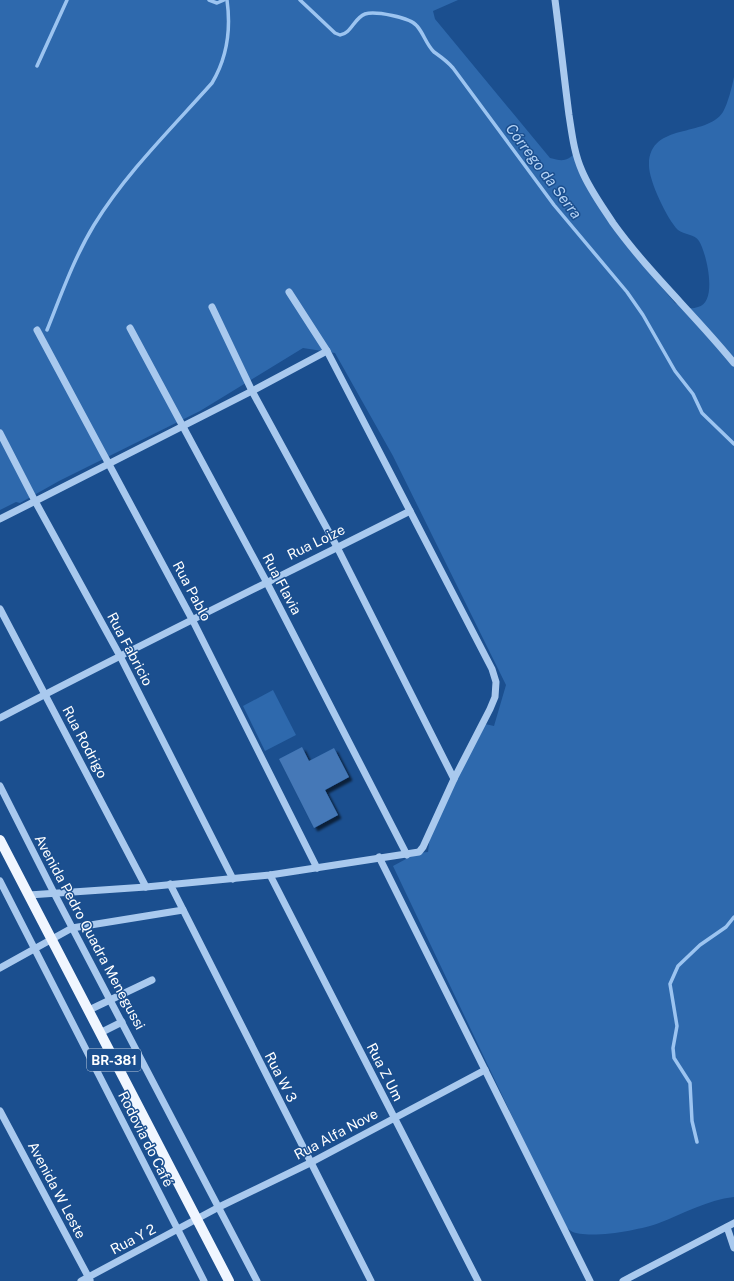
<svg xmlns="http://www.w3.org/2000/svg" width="734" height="1281" font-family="'Public Sans',sans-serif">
<defs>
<filter id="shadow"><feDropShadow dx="3.5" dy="3.5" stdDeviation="1" flood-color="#0009"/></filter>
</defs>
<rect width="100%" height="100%" fill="#1b4f8f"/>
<g fill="#2e69ad">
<path d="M0 0H458L433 11 435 19 550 158C561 161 567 162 575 153L586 186 631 251 675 303C683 307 689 310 698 307 718 303 707 254 699 241 695 234 684 235 678 230 667 219 648 179 649 164 650 122 706 138 723 112 728 103 732 87 734 77V1197C707 1200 683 1214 659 1223 641 1230 587 1240 571 1231 569 1230 566 1226 564 1225L393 866 417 853 428 852 432 819 485 724 494 726 506 685 393 456 335 353 303 348 200 411 59 481 20 503 16 502 0 510Z"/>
<polygon points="273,690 296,735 265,751 243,706"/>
</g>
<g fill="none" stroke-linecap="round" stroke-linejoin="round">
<g stroke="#9cc4f0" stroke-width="3.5">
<polyline points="209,0 217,3 224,0"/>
<path d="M300 0 335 33 340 35C351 34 354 18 365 14 375 11 410 17 417 26 424 34 426 44 434 52 441 57 447 61 453 68L554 205 627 292 643 315 675 371 693 394 702 413 734 444"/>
<polyline points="37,66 67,0"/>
<path d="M47 330C61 295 74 258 94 225 126 173 171 129 212 83 227 58 231 29 227 0"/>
<polyline points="697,1142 692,1121 690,1083 674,1058 673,1048 677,1026 670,984 678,966 700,945 726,927 734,917"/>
</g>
</g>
<polygon fill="#4478b7" filter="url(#shadow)" points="302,747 309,761 334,748 349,777 325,790 338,815 314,828 279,759"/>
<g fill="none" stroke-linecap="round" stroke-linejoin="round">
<g stroke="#a9c9ee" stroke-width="7">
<path d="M555 0C560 38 564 77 569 115 572 134 574 153 582 171 590 190 602 206 613 223 649 273 695 315 734 363"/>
<polyline points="212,307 252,391 337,547 454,779"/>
<polyline points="130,328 266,581 407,855"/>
<polyline points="37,330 193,621 317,868"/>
<polyline points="0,433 35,501 120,656 233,879"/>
<polyline points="0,519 252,391 327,351"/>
<polyline points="0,609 146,887"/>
<path d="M0 718C135 647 273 580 410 511"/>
<polyline points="0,786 54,893 257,1281"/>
<polyline points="379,857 590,1281"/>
<polyline points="270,875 478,1281"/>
<polyline points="0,881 204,1281"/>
<polyline points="170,884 371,1281"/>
<polyline points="29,895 146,887 270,875 419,852 423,847 454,779 490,709 495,697 496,682 492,669 327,351 289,292"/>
<polyline points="0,968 72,928 183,910"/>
<polyline points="89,1010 152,980"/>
<polyline points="100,1033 122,1022"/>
<polyline points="0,1111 90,1280"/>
<polyline points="727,1227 734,1248"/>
<polyline points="81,1281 219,1207 310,1163 485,1070"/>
<polyline points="623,1281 734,1223"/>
</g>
<polyline stroke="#f0f6ff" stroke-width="10" points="0,840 229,1281"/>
</g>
<g text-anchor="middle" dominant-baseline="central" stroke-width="3" stroke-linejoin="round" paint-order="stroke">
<rect fill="#1b4f8f" stroke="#bbcadd" stroke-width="1" x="87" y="1049" width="54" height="22" rx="3"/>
<g font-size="13" font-weight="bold" fill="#fff">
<text x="114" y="1060">BR-381</text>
</g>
<g font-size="14" fill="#fff" stroke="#1b4f8f">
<text transform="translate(316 542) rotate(-26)">Rua Loize</text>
<text transform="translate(282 584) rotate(62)">Rua Flavia</text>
<text transform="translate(192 591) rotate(62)">Rua Pablo</text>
<text transform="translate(130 649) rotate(62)">Rua Fabricio</text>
<text transform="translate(85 742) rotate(62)">Rua Rodrigo</text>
<text transform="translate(90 932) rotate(62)">Avenida Pedro Quadra Menegussi</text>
<text transform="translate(385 1072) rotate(63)">Rua Z Um</text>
<text transform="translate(281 1077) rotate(63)">Rua W 3</text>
<text transform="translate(336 1134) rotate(-28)">Rua Alfa Nove</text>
<text transform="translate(146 1139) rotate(63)">Rodovia do Café</text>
<text transform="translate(57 1190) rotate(62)">Avenida W Leste</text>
<text transform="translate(133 1239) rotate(-28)">Rua Y 2</text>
</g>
<g font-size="15" font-style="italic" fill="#b5d3f5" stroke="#1b4f8f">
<text transform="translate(544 171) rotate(53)">Córrego da Serra</text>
</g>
</g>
</svg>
